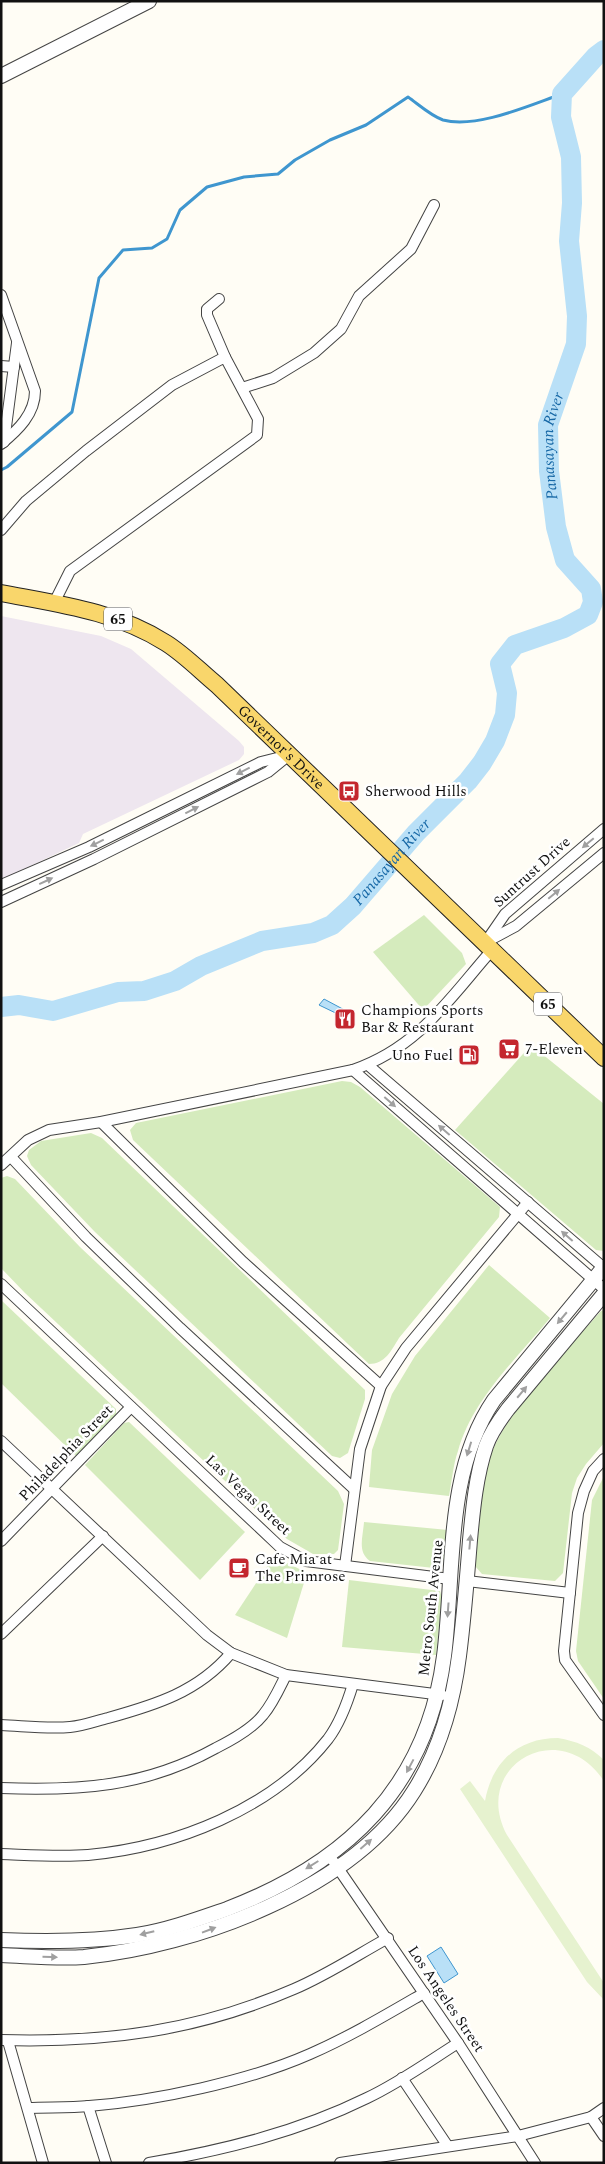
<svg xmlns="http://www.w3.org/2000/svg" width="605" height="2164" font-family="Spectral,serif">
<rect width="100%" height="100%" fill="#fffdf5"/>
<polygon fill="#eee6ef" points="1,616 101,636 131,649 239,741 244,747 244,754 239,760 83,834 79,843 1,880"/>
<g fill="#d5ebbd">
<polygon points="424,915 462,953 466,964 423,1010 373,952"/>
<polygon points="531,1045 604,1104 604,1251 596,1250 455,1130"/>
<path d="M342 1081 351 1082 360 1087 500 1207 499 1217 399 1338C391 1351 385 1364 369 1364L133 1140 130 1130 136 1123Z"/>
<polygon points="91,1133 102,1138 365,1390 365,1399 348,1453 340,1458 332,1456 95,1232 31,1165 27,1156 29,1150 41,1141"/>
<polygon points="7,1176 15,1179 80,1247 338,1491 344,1504 338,1550 334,1554 313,1554 287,1539 25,1293 1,1268 1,1178"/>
<path d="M489 1265 550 1318C517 1358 472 1400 458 1451 453 1465 452 1481 449 1496L369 1487 372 1450 392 1394 415 1356Z"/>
<polygon points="1,1300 116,1409 116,1415 76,1456 1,1383"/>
<path d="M604 1310V1443L586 1464 577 1478 572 1493 563 1573 555 1581 482 1574 475 1566C479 1534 480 1499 487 1467 499 1417 566 1351 601 1311Z"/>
<polygon points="129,1422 245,1532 200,1580 85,1465 124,1423"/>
<polygon points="604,1476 604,1699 578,1661 576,1651 592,1500"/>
<path d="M364 1522 448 1530C447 1544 449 1562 434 1568L370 1561C357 1552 363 1537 364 1522Z"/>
<polygon points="274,1556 307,1573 287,1638 235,1615"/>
<polygon points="349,1580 440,1591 442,1598 436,1655 342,1647"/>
</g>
<path fill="#e6f2cf" d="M558 1738C576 1741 591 1747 604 1760V1781C560 1714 470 1766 507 1835L604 1983V2000L587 1982 460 1789 470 1781 485 1801C492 1762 518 1738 558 1738Z"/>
<g fill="#b9e0f7" stroke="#3f96cf">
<polygon points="324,999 354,1015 346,1018 319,1005"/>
<polygon points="441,1947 458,1974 444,1983 427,1956"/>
</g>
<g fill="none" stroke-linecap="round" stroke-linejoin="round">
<path stroke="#3f96cf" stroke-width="3" d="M1 470 7 467 72 412 99 278 123 250 152 248 167 239 180 210 207 187 244 177 278 174 295 160 330 140 366 125 408 97C418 104 431 116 443 120 477 129 530 105 562 94"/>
<path stroke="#b9e0f7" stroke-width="20" id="s1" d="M1 1007 19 1005 53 1011 118 992 144 991 175 981 201 966 262 941 313 933 332 925 353 906 416 833 468 781 482 763 495 741 505 715 507 693 500 664 515 645 564 628 588 615 593 602 591 589 565 560 556 527 549 471 548 425 576 344 577 316 569 241 572 203 571 157 561 117 562 94 596 56 604 50"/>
<g stroke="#444" stroke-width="12">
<g id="minor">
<path d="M1 295 35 391C35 414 18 430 1 444"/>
<polyline points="219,299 207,309 207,315 225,357"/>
<polyline points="1,366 14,367"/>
<polyline points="242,388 273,378 314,353 341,329 359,296 411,249 434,205"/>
<polyline points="4,442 17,343"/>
<polyline points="1,530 26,501 86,451 172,385 225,357 258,419 257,435 70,571 54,603"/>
<polyline points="1,885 89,847 261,762 285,756"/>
<polyline points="1,902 94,859 268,772 289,755"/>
<polyline points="488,941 516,926 604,853"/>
<polyline points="485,943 505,914 604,829"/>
<polyline points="368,1065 604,1268"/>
<polyline points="353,1070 604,1289"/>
<polyline points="101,1122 243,1262 381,1386"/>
<polyline points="11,1157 86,1237 180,1328 353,1488"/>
<path d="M1 1165 28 1140 49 1130 101 1122 353 1070C419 1047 448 1000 492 950"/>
<polyline points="1,1284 280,1547 306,1561 450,1579"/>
<polyline points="1,1441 207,1635 231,1653 286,1675 442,1695"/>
<polyline points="604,1459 593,1471 584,1491 578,1513 564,1651 565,1660 604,1715"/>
<polyline points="1,1541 131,1407"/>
<polyline points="345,1566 360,1449 381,1386 406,1348 528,1202"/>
<polyline points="467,1581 570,1593"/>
<polyline points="1,1634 103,1536"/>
<path d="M1 1725C24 1726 48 1729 70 1727 83 1726 96 1721 108 1718 155 1705 198 1692 231 1653"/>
<path d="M1 1788C79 1791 146 1787 216 1748 232 1740 252 1729 263 1715 273 1703 279 1689 286 1675"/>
<path d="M1 1854C30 1855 60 1857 88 1855 175 1847 273 1809 328 1739 340 1723 347 1704 353 1684"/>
<polyline points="329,1855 458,2043 535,2163"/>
<path d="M1 2040C106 2043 197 2031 294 1989 327 1975 357 1955 388 1938"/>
<polyline points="8,2041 43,2163"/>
<polyline points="402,2078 447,2145"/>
<polyline points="88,2106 106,2163"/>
<path d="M28 2108C48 2107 69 2108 89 2106 155 2101 249 2081 310 2054 349 2037 386 2015 424 1993"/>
<polyline points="591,2117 604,2136"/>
<path d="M149 2163C224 2150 298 2132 367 2098 399 2083 428 2062 458 2043"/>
<polyline points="340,2163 518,2136 591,2117 604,2108"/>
</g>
</g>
<g stroke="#444" stroke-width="16">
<g id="tertiary">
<polyline points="1,76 149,1"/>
<path d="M1 1940C46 1942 92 1942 137 1935 168 1930 198 1919 227 1909 347 1863 427 1787 444 1656 455 1572 444 1473 494 1400L604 1267"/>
<path d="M1 1955C28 1956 57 1959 84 1957 195 1946 352 1890 414 1791 440 1750 453 1703 459 1656 464 1617 467 1578 470 1540 473 1508 476 1476 486 1446 491 1432 499 1421 508 1409L604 1294"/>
</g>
</g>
<g stroke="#222" stroke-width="18">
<g id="primary">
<path id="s2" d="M1 593C58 604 116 611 166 643 185 655 200 671 217 685L604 1058"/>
</g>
</g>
<use href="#minor" stroke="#fff" stroke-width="10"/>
<use href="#tertiary" stroke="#fff" stroke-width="14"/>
<use href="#primary" stroke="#f9d66b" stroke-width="16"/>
</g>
<defs><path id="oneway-solid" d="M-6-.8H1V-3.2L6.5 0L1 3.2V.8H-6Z" transform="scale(1.25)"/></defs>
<g fill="#a0a0a0">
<use href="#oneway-solid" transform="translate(243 771) rotate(153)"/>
<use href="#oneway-solid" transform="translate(192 810) rotate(-27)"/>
<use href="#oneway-solid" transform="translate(97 843) rotate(154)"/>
<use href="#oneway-solid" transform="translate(588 843) rotate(140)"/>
<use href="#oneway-solid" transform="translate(46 881) rotate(-25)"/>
<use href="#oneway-solid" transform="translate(554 894) rotate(-40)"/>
<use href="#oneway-solid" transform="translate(390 1102) rotate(41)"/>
<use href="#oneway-solid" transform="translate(444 1130) rotate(-139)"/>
<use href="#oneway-solid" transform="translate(567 1236) rotate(-139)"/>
<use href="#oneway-solid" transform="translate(562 1318) rotate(130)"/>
<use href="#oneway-solid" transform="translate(522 1392) rotate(-50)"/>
<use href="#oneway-solid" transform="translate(469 1449) rotate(107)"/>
<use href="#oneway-solid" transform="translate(470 1542) rotate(-85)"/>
<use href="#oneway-solid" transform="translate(448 1610) rotate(94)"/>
<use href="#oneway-solid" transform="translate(410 1766) rotate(118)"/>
<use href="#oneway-solid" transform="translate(366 1844) rotate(-41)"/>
<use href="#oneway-solid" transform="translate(312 1865) rotate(148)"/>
<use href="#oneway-solid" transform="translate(209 1930) rotate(-21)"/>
<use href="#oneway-solid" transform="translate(147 1933) rotate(166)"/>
<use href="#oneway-solid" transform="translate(50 1957) rotate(1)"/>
</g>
<defs>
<g id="bus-square" transform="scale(1.125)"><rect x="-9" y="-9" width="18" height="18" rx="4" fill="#c4262e" stroke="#fff"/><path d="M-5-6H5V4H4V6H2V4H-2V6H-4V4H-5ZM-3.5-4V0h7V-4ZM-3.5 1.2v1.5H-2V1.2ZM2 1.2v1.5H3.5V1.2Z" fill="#fff"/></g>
<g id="restaurant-square" transform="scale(1.125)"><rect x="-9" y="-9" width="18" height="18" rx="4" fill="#c4262e" stroke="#fff"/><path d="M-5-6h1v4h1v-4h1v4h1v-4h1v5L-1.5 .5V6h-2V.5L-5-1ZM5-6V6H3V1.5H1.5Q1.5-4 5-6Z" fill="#fff"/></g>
<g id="supermarket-square" transform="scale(1.125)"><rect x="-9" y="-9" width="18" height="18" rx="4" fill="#c4262e" stroke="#fff"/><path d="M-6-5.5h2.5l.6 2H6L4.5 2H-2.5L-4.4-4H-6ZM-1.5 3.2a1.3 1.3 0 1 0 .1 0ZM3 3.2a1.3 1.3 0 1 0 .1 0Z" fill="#fff"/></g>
<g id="fuel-square" transform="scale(1.125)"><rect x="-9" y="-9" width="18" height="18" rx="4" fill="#c4262e" stroke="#fff"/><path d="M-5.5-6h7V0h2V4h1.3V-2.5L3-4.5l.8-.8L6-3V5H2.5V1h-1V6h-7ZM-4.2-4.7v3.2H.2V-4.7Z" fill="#fff"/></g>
<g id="cafe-square" transform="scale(1.125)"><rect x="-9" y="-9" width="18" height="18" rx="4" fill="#c4262e" stroke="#fff"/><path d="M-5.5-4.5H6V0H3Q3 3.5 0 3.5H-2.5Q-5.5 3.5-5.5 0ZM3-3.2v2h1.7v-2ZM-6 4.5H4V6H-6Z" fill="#fff"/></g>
</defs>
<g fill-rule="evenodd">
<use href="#bus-square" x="349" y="791"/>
<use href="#restaurant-square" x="345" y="1019"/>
<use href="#supermarket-square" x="509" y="1049"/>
<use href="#fuel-square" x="469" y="1055"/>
<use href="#cafe-square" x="239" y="1568"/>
</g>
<g text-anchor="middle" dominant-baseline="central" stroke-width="5" stroke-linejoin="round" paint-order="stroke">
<g fill="#fff" stroke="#585858" stroke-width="1">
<rect x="104" y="607.5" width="28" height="23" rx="4"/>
<rect x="534" y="992.5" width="28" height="23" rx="4"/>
</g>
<g font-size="14" font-weight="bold" fill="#111">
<text x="118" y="619">65</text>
<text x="548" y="1004">65</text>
</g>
<g font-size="15" fill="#111" stroke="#fff">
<text stroke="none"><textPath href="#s2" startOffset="329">Governor's Drive</textPath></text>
<text transform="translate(532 872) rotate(-42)">Suntrust Drive</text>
<text transform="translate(66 1453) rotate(-46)">Philadelphia Street</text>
<text transform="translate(248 1495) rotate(43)">Las Vegas Street</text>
<text transform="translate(431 1608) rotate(-84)">Metro South Avenue</text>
<text transform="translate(446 1999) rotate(56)">Los Angeles Street</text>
</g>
<g font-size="15" fill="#111" stroke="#fff" text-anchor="start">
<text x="365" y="791">Sherwood Hills</text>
<text x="361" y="1010">Champions Sports<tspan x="361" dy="17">Bar &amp; Restaurant</tspan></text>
<text x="525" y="1049">7-Eleven</text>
<text x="453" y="1055" text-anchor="end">Uno Fuel</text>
<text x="255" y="1559">Cafe Mia at<tspan x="255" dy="17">The Primrose</tspan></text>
</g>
<g font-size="16" font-style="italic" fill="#1768a6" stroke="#fff">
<text stroke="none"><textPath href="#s1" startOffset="959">Panasayan River</textPath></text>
<text stroke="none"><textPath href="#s1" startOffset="434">Panasayan River</textPath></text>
</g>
</g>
<rect width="605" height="2164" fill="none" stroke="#111111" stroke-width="5"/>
</svg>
